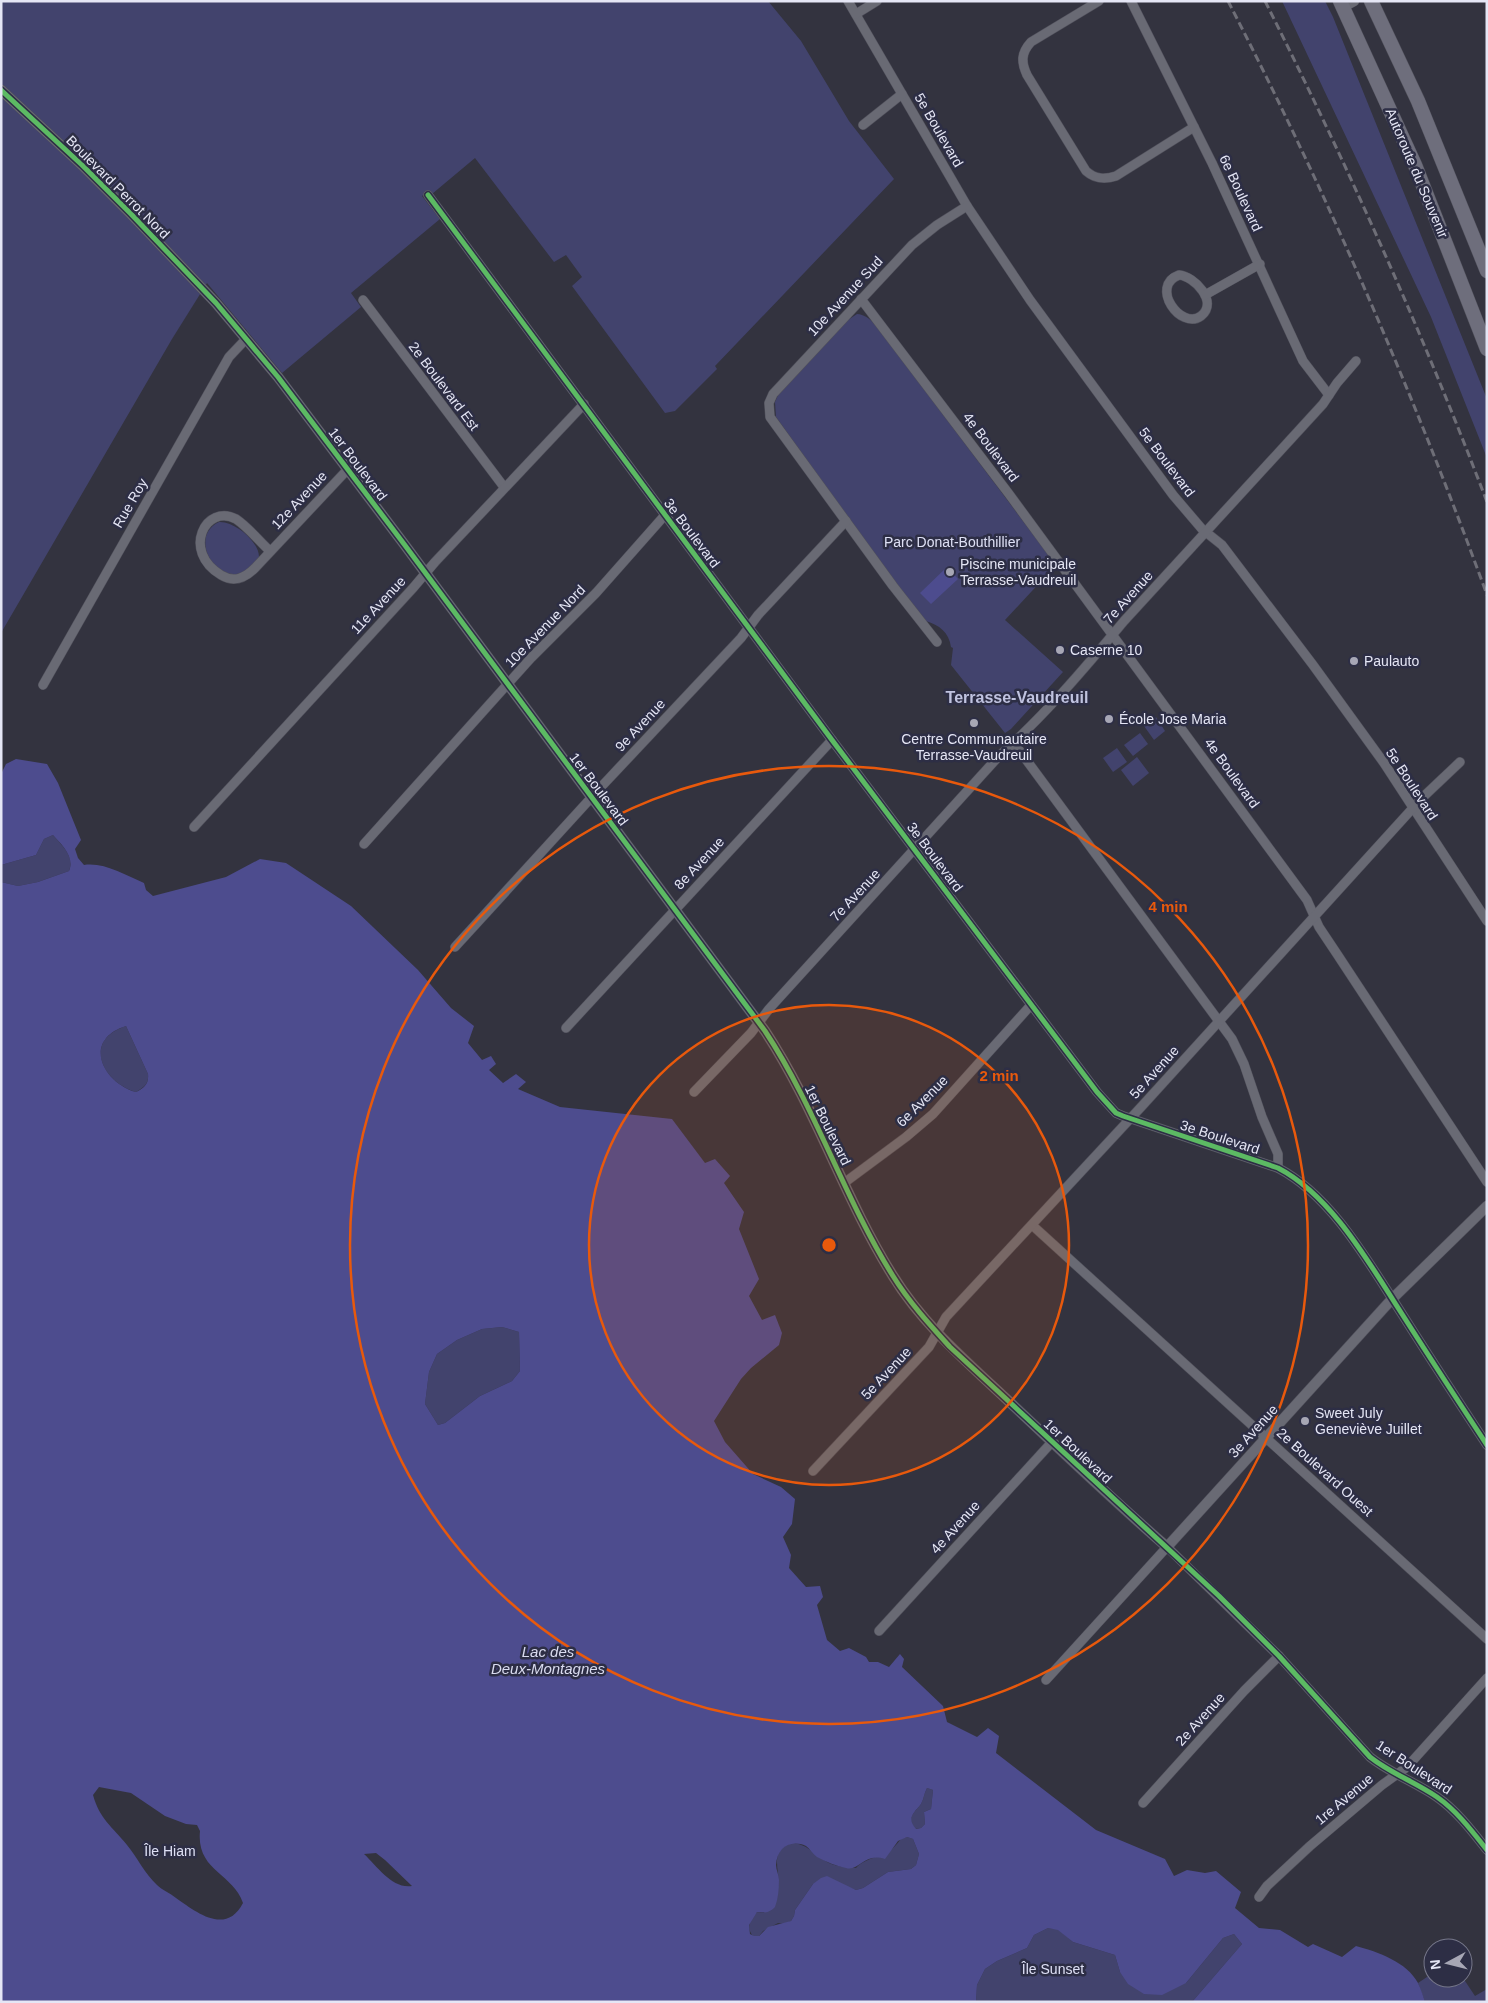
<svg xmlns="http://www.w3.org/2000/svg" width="1488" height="2003" font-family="Helvetica,sans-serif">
<rect width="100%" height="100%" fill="#33333f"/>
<g fill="#42436d">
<polygon points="1,1 768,1 801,41 849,121 894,179 715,366 717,369 675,411 665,413 572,286 582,277 566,255 554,262 475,158 432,194 429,190 422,196 440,219 351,293 361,307 282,373 207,283 172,339 1,633"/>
<polygon points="1282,1 1325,1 1333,17 1487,399 1487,458 1431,317"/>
<path d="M857 314C871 315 879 330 887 340L1056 565 1005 620 1063 672 1011 729 1005 733 951 665 953 648 951 647C949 632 939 625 926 621L898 587 776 417 775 402 778 395 848 320Z"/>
<path d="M219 522C234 521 259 541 259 557 255 561 251 568 246 571 217 587 187 537 219 522Z"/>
<polygon points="1156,717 1165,731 1154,740 1144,726"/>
<polygon points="1140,733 1148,744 1133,756 1124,745"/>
<polygon points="1117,748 1127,762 1113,772 1103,758"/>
<polygon points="1137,757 1149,773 1133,786 1121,770"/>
<path d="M53 835C62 846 75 856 69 871L38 882 18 886 1 882V865L36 855 44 839Z"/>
<path d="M126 1026 148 1074C149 1084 144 1087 136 1092 102 1082 82 1040 126 1026Z"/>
<polygon points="502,1327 519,1332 520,1371 512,1381 480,1396 445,1423 438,1425 425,1404 429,1372 437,1354 457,1340 482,1329"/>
<path d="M927 1788 933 1790 931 1809 924 1812 925 1824 921 1828 915 1829C906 1818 914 1813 921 1804 924 1799 924 1793 927 1788Z"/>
<path d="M907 1837 913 1839 919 1854 916 1865 911 1869 888 1872 863 1888 856 1890 848 1887 813 1884 795 1910 794 1916 791 1921 785 1924 778 1923 763 1931 759 1936 754 1937C745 1928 750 1919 757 1912L764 1913C768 1906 774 1898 777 1890 783 1876 769 1857 785 1846 800 1836 817 1857 829 1863 837 1867 847 1867 856 1868 866 1857 885 1857 895 1846 900 1841 900 1838 907 1837Z"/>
<polygon points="1048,1928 1058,1929 1073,1942 1115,1955 1120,1972 1186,1983 1223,1938 1234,1934 1242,1944 1192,2002 976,2002 977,1985 985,1969 997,1961 1027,1948 1034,1935"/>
<polygon points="1433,1973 1433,1978 1463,1978 1475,1996 1487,1989 1487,2002 1425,2002 1418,1983"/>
</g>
<g fill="#4d4c8e" fill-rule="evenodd">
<polygon points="947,567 958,579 931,604 920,593"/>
<path d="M16 759 47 764 58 783 81 840 75 849 78 858 84 865C104 862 125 875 144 883L146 890 153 896 226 877 260 859 286 863 351 906 418 970 451 1008 474 1026 468 1043 482 1060 491 1056 496 1064 489 1070 503 1083 516 1074 526 1082 518 1089 560 1107 672 1119 705 1163 715 1159 730 1176 724 1183 744 1212 739 1229 759 1279 749 1296 762 1320 775 1315 782 1333 779 1345 751 1368 741 1379 714 1421 725 1442 753 1474 781 1487 795 1499 792 1524 783 1537 791 1555 789 1568 806 1587 820 1586 823 1597 817 1605 827 1640 840 1651 849 1648 866 1657 869 1662H878L889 1667 900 1654 904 1659 902 1667 943 1706 947 1722 977 1737 988 1728 999 1736 996 1753 1096 1830 1165 1859 1174 1876 1187 1870 1205 1873 1216 1871 1241 1892 1235 1908 1259 1928 1280 1930 1308 1947 1313 1944 1342 1957 1356 1946C1378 1952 1407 1962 1418 1983 1421 1989 1423 1996 1425 2002H1192L1242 1944 1234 1934 1223 1938 1186 1983 1162 1995 1144 1994 1128 1984 1120 1972 1115 1955 1073 1942 1058 1930 1048 1928 1034 1935 1027 1948 997 1961 985 1969 977 1985 976 2002H1V882L18 886 38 882 69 871C75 857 62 845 53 835L44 839 36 855 1 865V774L6 764ZM126 1026 148 1074C149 1084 144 1088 136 1092 102 1082 82 1040 126 1026ZM502 1327 519 1332 520 1371 512 1381 480 1396 445 1423 438 1425 425 1404 429 1372 437 1354 457 1340 482 1329ZM99 1787 131 1793 165 1816 186 1824 197 1825 200 1831C196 1871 233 1873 243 1903 226 1936 196 1912 176 1898 170 1893 162 1890 157 1885 145 1874 137 1857 127 1845 112 1826 100 1820 93 1795ZM927 1788 933 1790 931 1809 924 1812 925 1824 921 1828 916 1829C906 1818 914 1813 921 1804 924 1799 924 1793 927 1788ZM907 1837 913 1839 919 1854 916 1865 911 1869 888 1872 863 1888 856 1890 827 1876 821 1878 813 1884 795 1910 794 1916 791 1921 768 1927 759 1936H754L750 1934 749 1925 757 1912C765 1913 769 1913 775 1907 778 1899 779 1889 779 1880 779 1875 776 1870 776 1865 777 1848 790 1839 806 1846 810 1849 813 1854 817 1857 826 1862 837 1866 846 1868 859 1872 864 1852 885 1859L898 1841ZM376 1853 385 1860 412 1886C392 1889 378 1867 364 1854Z"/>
</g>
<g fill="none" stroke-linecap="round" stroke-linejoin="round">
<g stroke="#50505b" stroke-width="10">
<g id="minor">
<polyline points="848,1 967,206 1030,300 1173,495 1202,529 1222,545 1313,665 1384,763 1487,921"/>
<path d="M1099 1 1031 42C1021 53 1021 62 1027 75L1086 171C1095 179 1104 180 1116 176L1194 127"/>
<polyline points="1131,1 1212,163 1303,361 1329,395"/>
<polyline points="856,14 877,1"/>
<polyline points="863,125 902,94"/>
<path d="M428 195 832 740 1097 1092 1116 1113 1123 1116 1278 1168C1332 1196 1369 1263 1402 1314 1430 1358 1458 1401 1487 1445"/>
<path d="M1179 275C1194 276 1219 302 1201 316 1181 331 1149 286 1179 275Z"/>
<polyline points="1205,295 1260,264"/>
<polyline points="861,299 1009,494 1307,900 1319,927 1337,954 1487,1182"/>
<polyline points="363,300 504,487"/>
<path d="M270 551C259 541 248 527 236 519 206 503 181 551 221 575 234 583 245 578 255 568L348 469"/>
<polyline points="937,642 893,586 770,417 769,403 773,394 912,245 937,225 967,206"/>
<polyline points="43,685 229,357 246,339"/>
<polyline points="1010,746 1019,750 1232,1039 1244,1064 1262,1117 1278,1154 1278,1168"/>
<polyline points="194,827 413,588 435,562 584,404"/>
<polyline points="364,844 531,658 596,593 665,515"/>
<polyline points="455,947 601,787 741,638 758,615 846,521"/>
<polyline points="566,1028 832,740"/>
<path d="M694 1092 751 1033 769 1009 999 756C1045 715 1085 668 1124 621L1323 404 1337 383 1356 361"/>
<polyline points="844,1183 906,1137 933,1114 1031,1005"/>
<polyline points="1032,1225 1487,1639"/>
<polyline points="813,1471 929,1347 946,1317 1142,1106 1422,798 1460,762"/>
<polyline points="879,1631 1052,1442"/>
<path d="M1046 1680 1167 1547 1279 1656 1370 1757C1390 1773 1415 1782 1437 1797 1457 1811 1472 1831 1487 1850"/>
<polyline points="1143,1803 1244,1691 1279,1656"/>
<polyline points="1259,1897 1267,1886 1310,1846 1382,1785 1407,1767 1487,1678"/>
</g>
</g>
<g stroke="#50505b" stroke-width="11">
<g id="tertiary">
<polyline points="1343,7 1354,1"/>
<path d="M1 90 82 165 131 214 216 303 278 377 404 544 765 1031C816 1108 844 1198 893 1276 925 1328 973 1367 1017 1409 1066 1455 1116 1503 1167 1547L1392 1299 1487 1206"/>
</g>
</g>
<g stroke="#50505b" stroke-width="15">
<g id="trunk">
<polyline points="1340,1 1415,165 1487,349"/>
<polyline points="1371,1 1418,101 1487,271"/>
</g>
</g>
<use href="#minor" stroke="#696a74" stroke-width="9"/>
<use href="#tertiary" stroke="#696a74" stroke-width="10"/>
<use href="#trunk" stroke="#6e6e7c" stroke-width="14"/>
<g stroke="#6e6e77" stroke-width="3" stroke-dasharray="8 4" stroke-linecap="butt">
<path d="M1228 1C1327 193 1413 392 1487 595"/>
<path d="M1265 1C1347 164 1422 331 1487 502"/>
</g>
<g stroke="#2d2e45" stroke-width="8">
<g id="cycleway">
<path d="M1 90 82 165 131 214 216 303 278 377 404 544 765 1031C816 1108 844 1198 893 1276 909 1302 930 1325 950 1347L1219 1596 1279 1656 1370 1757C1390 1773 1415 1782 1437 1797 1457 1811 1472 1831 1487 1850"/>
<path d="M428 195 832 740 1097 1092 1116 1113 1123 1116 1278 1168C1332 1196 1369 1263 1402 1314 1430 1358 1458 1401 1487 1445"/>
</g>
</g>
<use href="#cycleway" stroke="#5cba63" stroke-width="5"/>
</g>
<circle cx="829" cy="1245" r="240" fill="#e8590c" fill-opacity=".12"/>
<g fill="none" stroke="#e8590c" stroke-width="2.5">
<circle cx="829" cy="1245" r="240"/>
<circle cx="829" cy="1245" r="479"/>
</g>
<g fill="#a7a7b5" stroke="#2d2e45" stroke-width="2">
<circle cx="950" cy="572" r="5"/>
<circle cx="1060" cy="650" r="5"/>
<circle cx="1354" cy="661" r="5"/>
<circle cx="1109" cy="719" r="5"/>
<circle cx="974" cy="723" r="5"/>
<circle cx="1305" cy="1421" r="5"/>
</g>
<g text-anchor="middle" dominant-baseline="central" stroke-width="5" stroke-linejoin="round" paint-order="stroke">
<g font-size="14" fill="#e5e6f5" stroke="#2d2e45">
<text transform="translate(939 130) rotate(60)">5e Boulevard</text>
<text transform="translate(1417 173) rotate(67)">Autoroute du Souvenir</text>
<text transform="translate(118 187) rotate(45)">Boulevard Perrot Nord</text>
<text transform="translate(1241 193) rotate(65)">6e Boulevard</text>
<text transform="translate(845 296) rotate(-47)">10e Avenue Sud</text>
<text transform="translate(444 386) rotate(53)">2e Boulevard Est</text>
<text transform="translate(991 447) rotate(53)">4e Boulevard</text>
<text transform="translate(1167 462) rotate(53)">5e Boulevard</text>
<text transform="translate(358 464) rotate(53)">1er Boulevard</text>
<text transform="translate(299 500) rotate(-47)">12e Avenue</text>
<text transform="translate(130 503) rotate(-60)">Rue Roy</text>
<text transform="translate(692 533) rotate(53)">3e Boulevard</text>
<text transform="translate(1128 597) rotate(-48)">7e Avenue</text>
<text transform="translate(378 605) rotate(-47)">11e Avenue</text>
<text transform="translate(545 626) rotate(-46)">10e Avenue Nord</text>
<text transform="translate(640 725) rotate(-47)">9e Avenue</text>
<text transform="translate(1232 773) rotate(54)">4e Boulevard</text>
<text transform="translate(1412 784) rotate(57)">5e Boulevard</text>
<text transform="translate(599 789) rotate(53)">1er Boulevard</text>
<text transform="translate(935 857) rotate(53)">3e Boulevard</text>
<text transform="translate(699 863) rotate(-47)">8e Avenue</text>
<text transform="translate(855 895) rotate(-47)">7e Avenue</text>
<text transform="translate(1154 1072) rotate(-48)">5e Avenue</text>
<text transform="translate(922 1101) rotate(-45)">6e Avenue</text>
<text transform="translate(828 1125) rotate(64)">1er Boulevard</text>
<text transform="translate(1220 1137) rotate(18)">3e Boulevard</text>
<text transform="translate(886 1373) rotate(-47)">5e Avenue</text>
<text transform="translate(1253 1431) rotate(-48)">3e Avenue</text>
<text transform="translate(1078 1451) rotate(43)">1er Boulevard</text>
<text transform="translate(1325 1472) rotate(42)">2e Boulevard Ouest</text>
<text transform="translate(955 1527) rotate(-48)">4e Avenue</text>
<text transform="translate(1200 1719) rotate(-48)">2e Avenue</text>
<text transform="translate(1414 1767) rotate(33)">1er Boulevard</text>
<text transform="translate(1344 1799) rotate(-40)">1re Avenue</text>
</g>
<g font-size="14" fill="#dee0f5" stroke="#2d2e45">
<text x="952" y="542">Parc Donat-Bouthillier</text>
<text x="170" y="1851">Île Hiam</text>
<text x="1053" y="1969">Île Sunset</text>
</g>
<g font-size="14" fill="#e5e6f5" stroke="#2d2e45" text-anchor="start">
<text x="960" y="564">Piscine municipale<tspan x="960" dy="16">Terrasse-Vaudreuil</tspan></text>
<text x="1070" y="650">Caserne 10</text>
<text x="1364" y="661">Paulauto</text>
<text x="1119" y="719">École Jose Maria</text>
<text x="974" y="739" text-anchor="middle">Centre Communautaire<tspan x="974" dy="16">Terrasse-Vaudreuil</tspan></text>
<text x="1315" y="1413">Sweet July<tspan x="1315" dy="16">Geneviève Juillet</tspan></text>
</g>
<g font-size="15" font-style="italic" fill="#dadcf0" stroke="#2d2e45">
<text x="548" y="1651">Lac des<tspan x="548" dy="17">Deux-Montagnes</tspan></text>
</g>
<g font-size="16" font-weight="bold" fill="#c0c3e0" stroke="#2d2e45">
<text x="1017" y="697">Terrasse-Vaudreuil</text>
</g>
</g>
<circle cx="829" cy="1245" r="8" fill="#e8590c" stroke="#2d2e45" stroke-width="2.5"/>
<g font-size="15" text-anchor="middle" font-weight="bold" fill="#e8590c" stroke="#2d2e45" stroke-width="5" stroke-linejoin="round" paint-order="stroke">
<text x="1168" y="912">4 min</text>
<text x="999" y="1081">2 min</text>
</g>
<rect width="1488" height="2003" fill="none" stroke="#e5e6f5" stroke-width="5"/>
<g transform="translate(1448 1963) rotate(263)"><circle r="24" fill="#2d2e45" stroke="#77788b"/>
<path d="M0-4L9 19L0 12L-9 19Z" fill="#a7a7b5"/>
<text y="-8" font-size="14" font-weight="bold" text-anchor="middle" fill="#e5e6f5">N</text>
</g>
</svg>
